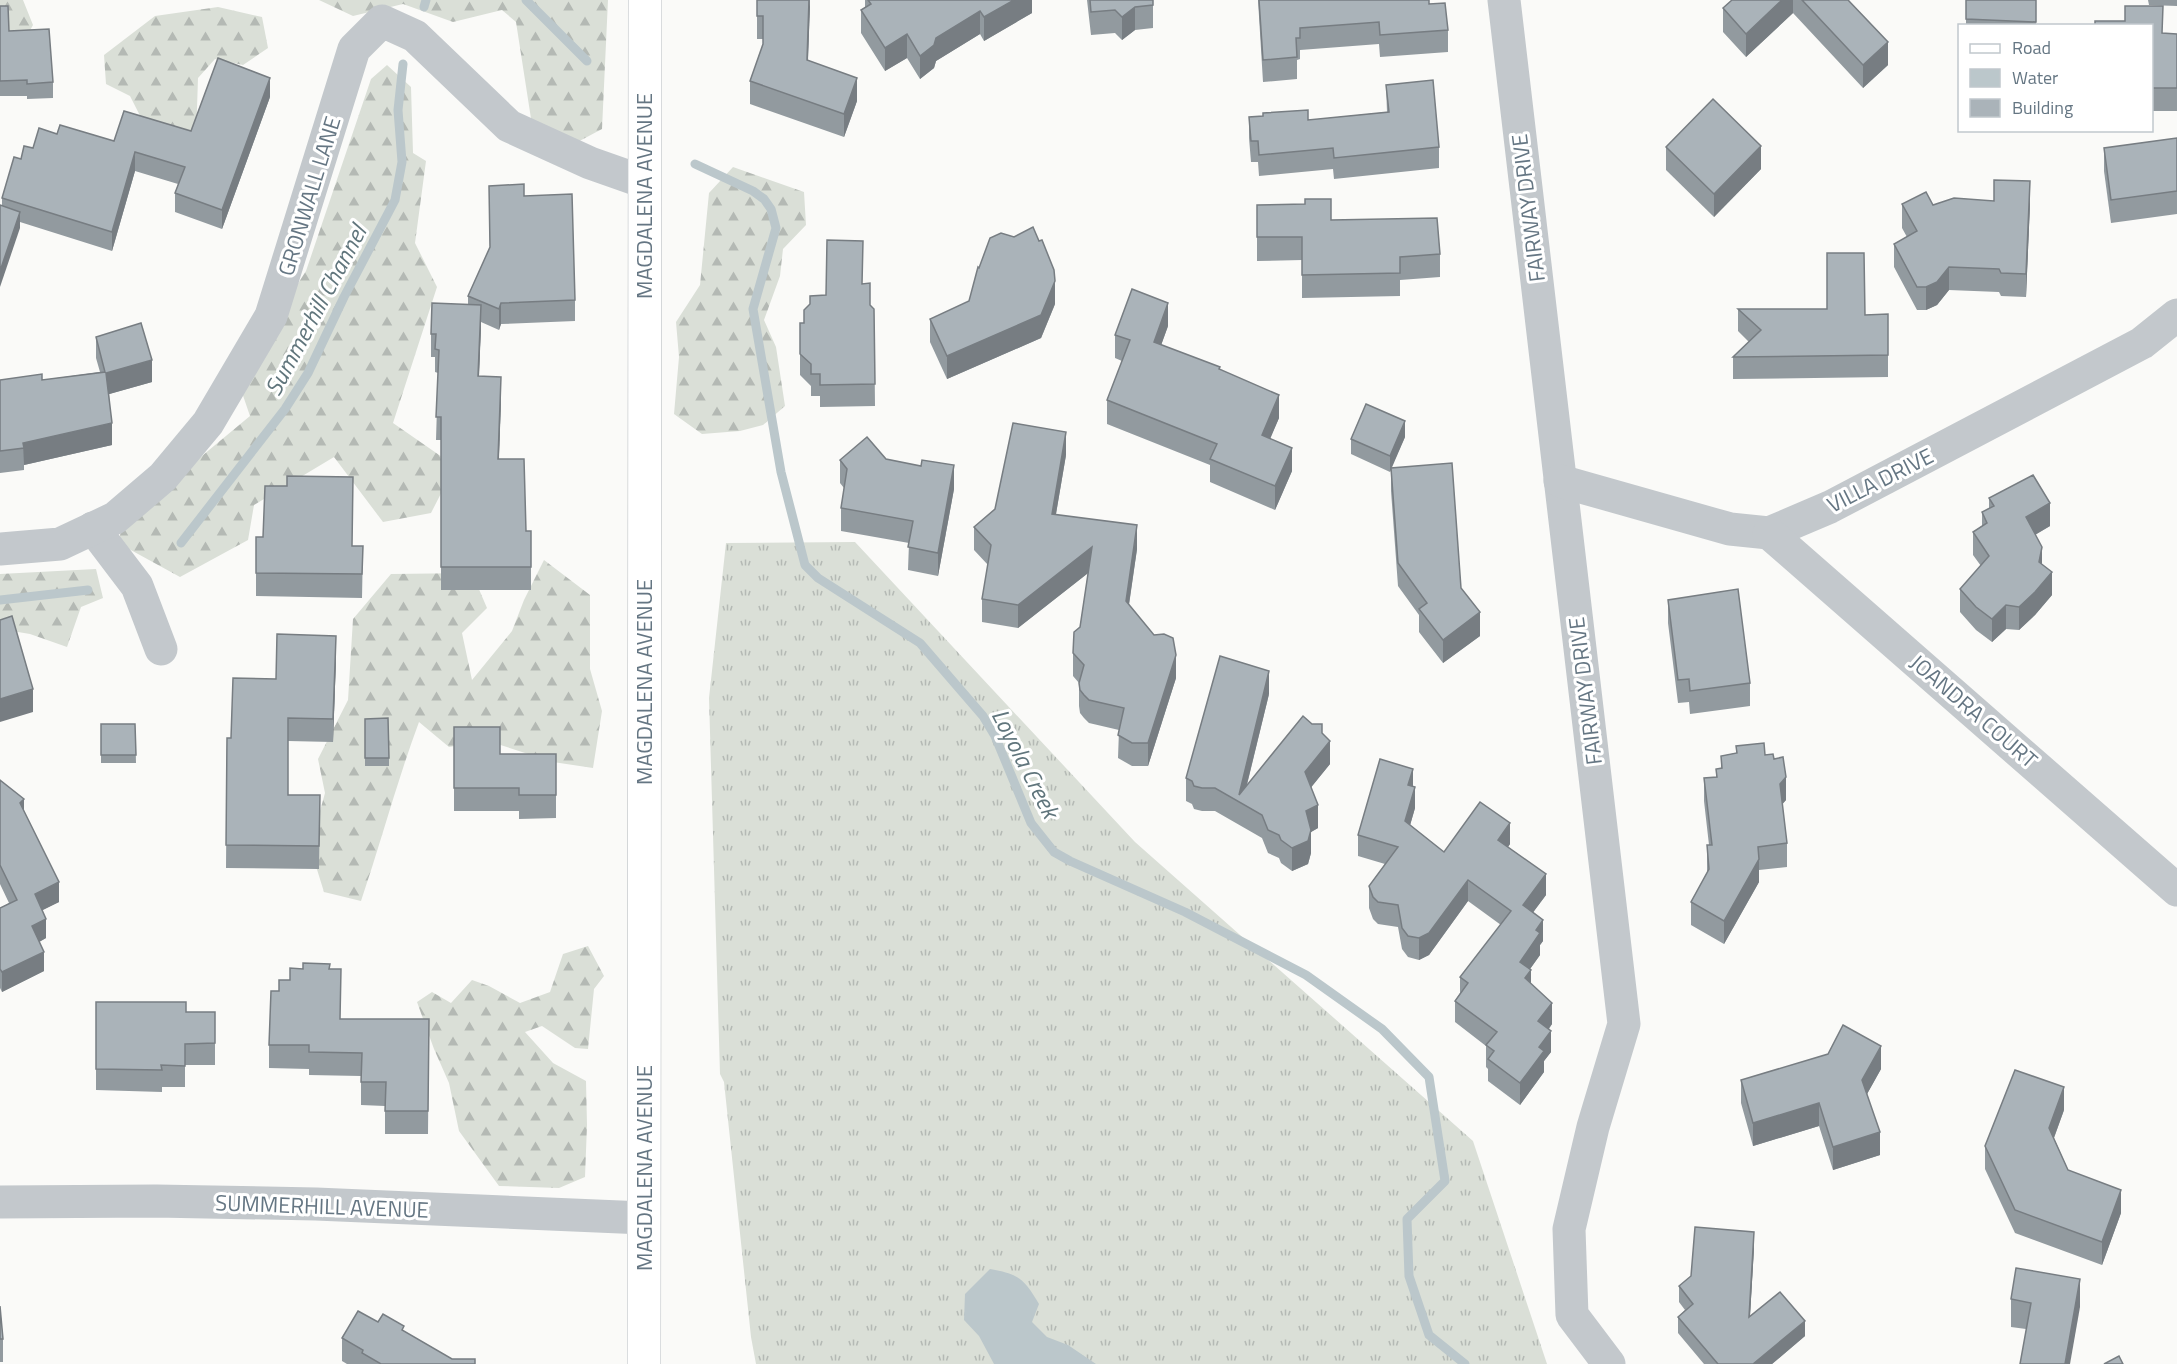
<svg xmlns="http://www.w3.org/2000/svg" width="2177" height="1364" font-family="'Titillium Web',sans-serif">
<defs>
<pattern id="grass-tufts" width="24" height="20" patternUnits="userSpaceOnUse" patternTransform="scale(1.5)"><rect width="24" height="20" fill="#dadfd7"/><path d="M3 7l-1-3M5 7V3M7 7l1-3M15 17l-1-3M17 17v-4M19 17l1-3" fill="none" stroke="#b4b9b4"/></pattern>
<pattern id="forest-firs" width="22" height="20" patternUnits="userSpaceOnUse" patternTransform="scale(1.5)"><rect width="22" height="20" fill="#dadfd7"/><path d="M5 1l3.5 6h-7zM16 11l3.5 6h-7z" fill="#b4b9b4"/></pattern>
</defs>
<rect width="100%" height="100%" fill="#fafaf8"/>
<polygon fill="url(#grass-tufts)" points="855,542 1135,842 1473,1141 1547,1364 756,1364 751,1337 724,1082 720,1074 709,698 726,543"/>
<g fill="url(#forest-firs)">
<polygon points="0,0 23,0 33,25 17,54 0,47"/>
<polygon points="319,0 608,0 602,129 572,145 532,125 516,22 502,10 453,22 403,4 353,16"/>
<polygon points="218,7 262,17 268,48 243,65 215,59 198,78 196,139 160,155 130,96 106,84 104,55 155,16"/>
<polygon points="387,65 411,87 413,153 426,161 415,243 437,287 393,423 455,466 431,513 383,522 334,457 254,505 248,540 180,577 118,543 132,489 191,465 250,416 237,378 306,271 371,79"/>
<polygon points="733,167 804,192 806,225 783,249 780,276 764,320 776,347 785,406 763,425 740,431 702,434 674,414 679,357 676,322 700,285 709,193"/>
<path d="M544 560 590 595V669L602 711 593 768 553 762 488 741 449 747 419 722C397 781 381 842 361 901L324 892 310 847 325 793 318 759 348 700 353 619 391 574 472 573 487 608 462 633 472 680 512 631 524 600Z"/>
<polygon points="96,569 103,598 81,607 67,647 30,634 0,629 0,574"/>
<polygon points="588,946 604,976 594,989 588,1049 575,1048 542,1026 525,1032 553,1063 586,1081 587,1125 585,1177 559,1188 499,1186 459,1131 449,1083 434,1049 417,1002 432,992 451,1003 472,980 489,986 520,1003 550,992 563,954"/>
</g>
<path fill="#bbc7cb" d="M990 1269C1019 1274 1024 1279 1039 1304L1032 1322 1047 1337 1068 1345 1096 1364H994L979 1336 964 1320 965 1294Z"/>
<g fill="none" stroke-linecap="round" stroke-linejoin="round">
<g stroke="#bbc7cb" stroke-width="9">
<polyline points="526,0 587,61"/>
<polyline points="424,7 426,0"/>
<polyline points="695,164 753,191 764,199 771,209 776,228 753,309 781,472 805,565 818,578 920,643 983,716 995,736 1031,823 1054,852 1070,861 1185,912 1306,975 1382,1029 1429,1077 1445,1181 1407,1219 1409,1276 1429,1335 1465,1364"/>
<polyline points="181,543 285,409 308,373 344,297 395,200 402,162 398,110 403,64"/>
<polyline points="0,600 88,590"/>
</g>
<g stroke="#b5babe" stroke-width="34">
<polyline id="major" points="644,1364 645,0"/>
</g>
<g stroke="#c3c8cc" stroke-width="33">
<polyline points="1504,0 1624,1024 1593,1127 1569,1229 1572,1315 1609,1364"/>
<polyline points="1560,481 1730,529 1769,533 1830,507 2142,343 2177,315"/>
<polyline points="93,528 137,586 161,649"/>
<polyline points="1769,533 2177,890"/>
<polyline points="0,549 60,544 115,518 163,477 208,423 271,316 354,49 382,21 415,36 509,126 590,163 644,182"/>
<polyline points="0,1202 156,1201 316,1204 644,1218"/>
</g>
<use href="#major" stroke="#fff" stroke-width="33"/>
</g>
<g fill="#929a9f">
<polygon points="757,0 810,0 808,61 857,101 844,137 750,104 750,81 763,45 763,39 757,39"/>
<polygon points="865,0 1032,0 1032,13 984,41 980,34 936,61 934,68 920,79 907,58 885,71 861,33 861,10 865,7"/>
<polygon points="1087,0 1153,0 1153,28 1135,30 1122,40 1115,33 1091,35"/>
<polygon points="1258,0 1429,0 1429,4 1448,30 1448,52 1380,57 1379,44 1300,50 1300,59 1297,60 1297,79 1263,82"/>
<polygon points="1732,0 1848,0 1888,65 1863,88 1793,13 1746,57 1723,32 1723,8"/>
<rect x="1966" y="0" width="70" height="26"/>
<polygon points="2148,0 2177,0 2177,6 2149,5"/>
<polygon points="0,6 9,31 53,82 53,98 27,99 27,96 0,96"/>
<polygon points="2151,26 2163,33 2177,34 2177,111 2151,111"/>
<polygon points="1386,85 1439,147 1439,168 1334,179 1333,169 1259,176 1258,162 1251,162 1249,138 1249,117 1308,120 1387,112"/>
<polygon points="270,97 222,229 175,212 175,193 178,184 135,171 112,251 20,222 20,228 2,206 2,198 21,159 33,148 57,134 114,141 191,131"/>
<polygon points="2177,138 2177,214 2111,223 2104,171 2104,148"/>
<polygon points="1666,147 1761,169 1714,217 1666,170"/>
<polygon points="489,186 524,196 575,300 575,321 501,324 499,330 481,322 479,376 501,400 499,459 526,531 531,531 531,590 441,590 441,440 436,440 438,373 435,372 435,357 431,357 431,334 468,305 468,296 490,248"/>
<polygon points="1902,204 1933,205 2030,204 2026,297 2001,296 1999,292 1949,290 1937,305 1926,310 1917,310 1894,267 1894,244 1907,237 1902,228"/>
<polygon points="1257,205 1331,220 1440,254 1440,277 1400,280 1400,296 1302,298 1302,260 1257,261"/>
<polygon points="863,284 870,305 874,309 875,406 820,407 820,396 811,396 811,386 800,375 800,323 804,323 826,295"/>
<polygon points="1055,304 1041,338 947,379 930,342 930,319"/>
<polygon points="1738,309 1865,315 1888,314 1888,377 1733,379 1733,357 1749,342 1738,331"/>
<polygon points="1168,326 1161,345 1220,370 1279,418 1270,438 1292,471 1275,510 1210,482 1210,465 1107,424 1107,400 1122,361 1115,358 1115,335"/>
<polygon points="96,337 152,382 109,394 112,445 24,465 24,470 0,473 0,380 42,380 100,372 96,358"/>
<polygon points="1405,437 1391,468 1461,588 1480,636 1443,663 1419,632 1419,615 1398,586 1391,491 1391,469 1390,472 1351,454 1351,439"/>
<polygon points="1066,455 1056,514 1137,549 1129,605 1176,678 1148,766 1132,766 1118,758 1119,730 1089,723 1084,718 1080,713 1079,706 1079,683 1073,676 1073,653 1080,627 1088,573 1018,628 982,622 982,599 988,565 974,550 974,527"/>
<polygon points="886,459 954,489 938,576 908,570 909,543 841,531 841,508 844,488 840,483 840,460"/>
<polygon points="1989,498 2050,526 2035,535 2042,564 2052,595 2035,615 2019,630 2006,629 1992,642 1976,630 1960,612 1960,589 1981,566 1973,555 1973,532 1982,526 1982,512 1989,508"/>
<polygon points="256,537 352,546 363,546 362,598 256,596"/>
<polygon points="1668,600 1750,683 1750,706 1690,714 1689,702 1678,703 1668,623"/>
<polygon points="336,659 333,742 288,741 288,795 320,795 319,869 226,868 227,738 231,738 276,679"/>
<polygon points="1269,694 1247,785 1322,733 1330,764 1311,787 1318,828 1311,832 1311,853 1308,864 1292,871 1281,863 1279,858 1268,853 1262,838 1215,811 1202,811 1194,809 1192,804 1186,801 1186,778"/>
<polygon points="365,719 389,758 389,766 365,766"/>
<polygon points="101,724 135,724 136,763 101,763"/>
<polygon points="454,727 500,754 556,754 556,818 519,819 519,811 454,811"/>
<polygon points="1736,746 1765,755 1786,800 1782,804 1787,843 1787,867 1759,870 1759,882 1724,944 1691,925 1691,902 1707,873 1707,845 1709,845 1704,801 1704,778 1716,777 1716,769 1721,768 1721,756 1736,753"/>
<polygon points="0,780 24,811 59,902 42,910 46,938 39,942 44,971 2,992 0,988 0,908 9,903 0,884"/>
<polygon points="1413,786 1415,808 1410,825 1444,852 1510,844 1508,847 1546,895 1533,912 1543,941 1540,945 1540,955 1530,969 1531,984 1552,1024 1549,1029 1551,1052 1544,1061 1544,1072 1520,1105 1488,1081 1488,1069 1486,1067 1486,1046 1455,1022 1455,1001 1460,993 1460,977 1501,925 1468,901 1429,955 1419,960 1408,957 1402,949 1398,927 1378,924 1373,919 1369,908 1369,886 1385,864 1358,856 1358,835"/>
<polygon points="330,969 340,1019 429,1019 428,1134 385,1134 385,1106 361,1105 361,1076 309,1075 309,1069 269,1068 269,1045 290,980"/>
<polygon points="96,1002 186,1012 215,1012 215,1065 185,1065 185,1087 162,1087 162,1092 96,1090"/>
<polygon points="1881,1069 1867,1094 1880,1155 1833,1170 1819,1126 1753,1146 1741,1103 1741,1080"/>
<polygon points="2064,1110 2054,1138 2068,1170 2121,1213 2102,1265 2015,1233 1985,1169 1985,1146"/>
<polygon points="1754,1248 1750,1316 1805,1336 1772,1364 1704,1364 1678,1333 1678,1317 1685,1310 1679,1302 1679,1286"/>
<polygon points="2011,1299 2080,1307 2026,1329 2011,1327"/>
<polygon points="0,1306 3,1339 3,1362 0,1362"/>
<polygon points="378,1322 404,1331 452,1359 475,1364 347,1364 342,1361 342,1338"/>
</g>
<g fill="#777d82">
<polygon points="809,0 810,7 807,83 807,60"/>
<polygon points="1014,0 1032,0 1032,13 984,41 984,17"/>
<polygon points="1782,0 1793,0 1793,13 1746,57 1746,34"/>
<polygon points="1135,7 1135,30 1122,40 1122,17"/>
<polygon points="980,11 980,34 936,61 934,68 920,79 920,56 936,38"/>
<polygon points="907,34 907,58 885,71 885,48"/>
<polygon points="1888,42 1888,65 1863,88 1863,65"/>
<polygon points="270,78 270,97 222,229 222,210"/>
<polygon points="857,78 857,101 844,137 844,114"/>
<polygon points="1761,146 1761,169 1714,217 1714,194"/>
<polygon points="135,152 135,171 112,251 112,232"/>
<polygon points="2030,181 2030,204 2026,297 2026,274"/>
<polygon points="20,212 20,228 0,287 0,271"/>
<polygon points="1949,267 1949,290 1937,305 1926,310 1926,287"/>
<polygon points="1055,281 1055,304 1041,338 947,379 947,356"/>
<polygon points="501,303 501,324 499,330 499,309"/>
<polygon points="1168,303 1168,326 1154,365 1154,342"/>
<polygon points="481,305 481,328 478,399 478,376"/>
<polygon points="152,360 152,382 106,395 106,373"/>
<polygon points="501,377 501,400 498,482 498,459"/>
<polygon points="1279,395 1279,418 1262,458 1262,435"/>
<polygon points="1405,421 1405,437 1390,472 1390,456"/>
<polygon points="112,423 112,445 24,465 23,443"/>
<polygon points="1066,432 1066,455 1052,537 1052,514"/>
<polygon points="1292,448 1292,471 1275,510 1275,486"/>
<polygon points="954,465 954,489 938,576 938,553"/>
<polygon points="2050,503 2050,526 2026,540 2026,517"/>
<polygon points="1137,525 1137,549 1126,624 1126,601"/>
<polygon points="1092,547 1092,570 1018,628 1018,605"/>
<polygon points="2042,547 2042,570 2039,562"/>
<polygon points="2052,572 2052,595 2035,615 2019,630 2019,607"/>
<polygon points="2006,605 2006,629 1992,642 1992,619"/>
<polygon points="1480,612 1480,636 1443,663 1443,640"/>
<polygon points="336,636 336,659 333,742 333,719"/>
<polygon points="1176,655 1176,678 1148,766 1148,743"/>
<polygon points="1269,671 1269,694 1242,804 1239,795"/>
<polygon points="33,689 33,712 0,722 0,699"/>
<polygon points="1330,741 1330,764 1305,795 1305,772"/>
<polygon points="1413,769 1413,790 1408,785"/>
<polygon points="1786,777 1786,800 1780,807 1780,784"/>
<polygon points="1415,787 1415,808 1405,843 1405,821"/>
<polygon points="24,799 24,818 20,803"/>
<polygon points="1318,805 1318,828 1311,832 1311,853 1308,864 1292,871 1292,848 1306,811"/>
<polygon points="1510,823 1510,844 1498,861 1498,840"/>
<polygon points="1759,859 1759,882 1724,944 1724,921"/>
<polygon points="1546,874 1546,895 1523,926 1523,905"/>
<polygon points="1468,880 1468,901 1429,955 1419,960 1419,938"/>
<polygon points="59,882 59,902 35,914 35,894"/>
<polygon points="46,919 46,938 32,946 32,926"/>
<polygon points="1543,920 1543,941 1540,945 1540,955 1520,983 1520,962 1536,930"/>
<polygon points="44,952 44,971 2,992 2,972"/>
<polygon points="1531,970 1531,991 1525,978"/>
<polygon points="1552,1003 1552,1024 1538,1042 1538,1021"/>
<polygon points="1551,1031 1551,1052 1544,1061 1544,1072 1520,1105 1520,1083 1539,1047"/>
<polygon points="1881,1046 1881,1069 1862,1103 1862,1080"/>
<polygon points="2064,1087 2064,1110 2049,1151 2049,1128"/>
<polygon points="1819,1103 1819,1126 1753,1146 1753,1123"/>
<polygon points="1880,1132 1880,1155 1833,1170 1833,1147"/>
<polygon points="2121,1190 2121,1213 2102,1265 2102,1242"/>
<polygon points="1754,1232 1754,1248 1749,1333 1749,1317"/>
<polygon points="2080,1279 2080,1307 2070,1364 2065,1364"/>
<polygon points="1805,1321 1805,1336 1772,1364 1753,1364"/>
</g>
<g fill="#aab3b9" stroke="#777d82" stroke-width="1.5">
<polygon points="757,0 809,0 807,60 857,78 844,114 750,81 763,44 763,16 757,16"/>
<polygon points="868,0 1014,0 984,17 980,11 936,38 934,45 920,56 907,34 885,48 861,10 871,4"/>
<polygon points="1090,0 1153,0 1153,5 1135,7 1122,17 1115,10 1091,12"/>
<polygon points="1259,0 1429,0 1429,4 1445,3 1448,30 1380,35 1379,22 1300,28 1300,38 1296,38 1297,57 1263,60"/>
<polygon points="1732,0 1782,0 1746,34 1723,8"/>
<polygon points="1802,0 1848,0 1888,42 1863,65"/>
<polygon points="1966,0 2036,0 2036,22 1966,19"/>
<polygon points="0,6 8,6 9,31 49,29 53,82 27,84 27,80 0,81"/>
<polygon points="2125,6 2163,6 2162,33 2177,34 2177,88 2151,88 2151,26 2095,26 2095,21 2125,21"/>
<polygon points="218,58 270,78 222,210 175,193 185,167 135,152 112,232 2,198 14,157 21,159 24,146 33,148 39,128 57,134 60,125 114,141 124,111 191,131"/>
<polygon points="1433,80 1439,147 1334,158 1333,148 1259,155 1258,141 1251,141 1249,117 1263,116 1263,113 1308,110 1308,120 1389,112 1386,85"/>
<polygon points="1713,99 1761,146 1714,194 1666,147"/>
<polygon points="2177,138 2177,191 2111,200 2104,148"/>
<polygon points="1994,180 2030,181 2026,274 2001,273 1999,269 1949,267 1937,282 1926,287 1917,287 1894,244 1917,231 1902,204 1926,192 1933,205 1954,198 1994,201"/>
<polygon points="524,184 524,196 572,194 575,300 501,303 499,309 468,296 490,247 489,186"/>
<polygon points="1305,199 1331,199 1331,220 1437,218 1440,254 1400,257 1400,273 1302,275 1302,237 1257,237 1257,205 1305,204"/>
<polygon points="0,205 20,212 0,271"/>
<polygon points="1033,227 1039,241 1042,240 1054,270 1055,281 1041,315 947,356 930,319 969,301 978,267 979,268 990,238 1001,233 1014,237"/>
<polygon points="827,240 863,241 862,284 870,283 870,305 874,309 875,384 820,385 820,374 811,374 811,364 800,354 800,323 804,323 804,310 810,304 810,296 826,295"/>
<polygon points="1827,253 1864,253 1865,315 1888,314 1888,355 1733,357 1761,330 1738,309 1827,309"/>
<polygon points="1132,289 1168,303 1154,342 1220,367 1219,369 1279,395 1262,435 1292,448 1275,486 1210,459 1217,444 1107,400 1130,340 1115,335"/>
<polygon points="432,303 481,305 478,376 501,377 498,459 524,459 526,531 531,531 531,567 441,567 441,417 436,417 439,350 435,349 436,334 431,334"/>
<polygon points="141,323 152,360 106,373 112,423 23,443 24,448 0,451 0,380 42,374 42,380 105,372 96,337"/>
<polygon points="1366,404 1405,421 1390,456 1351,439"/>
<polygon points="1013,423 1066,432 1052,514 1137,525 1126,601 1154,635 1164,634 1173,638 1176,655 1148,743 1132,743 1118,735 1124,708 1089,700 1084,695 1080,690 1079,683 1084,665 1073,653 1074,632 1080,627 1092,547 1018,605 982,599 991,545 974,527 995,509"/>
<polygon points="867,437 886,459 921,466 922,460 954,465 938,553 908,547 913,521 841,508 847,469 840,460"/>
<polygon points="1452,463 1461,588 1480,612 1443,640 1419,609 1427,603 1398,563 1391,468"/>
<polygon points="2033,475 2050,503 2026,517 2042,547 2039,562 2052,572 2035,592 2019,607 2006,605 1992,619 1976,607 1960,589 1989,556 1973,532 1987,523 1982,512 1994,506 1989,498"/>
<polygon points="287,476 353,477 352,546 363,546 362,574 256,573 256,537 263,537 265,486 287,486"/>
<polygon points="1738,589 1750,683 1690,691 1689,679 1678,680 1668,600"/>
<polygon points="12,616 33,689 0,699 0,620"/>
<polygon points="277,634 336,636 333,719 288,718 288,795 320,795 319,846 226,845 227,738 231,738 233,678 276,679"/>
<polygon points="1220,656 1269,671 1239,795 1303,716 1312,724 1322,724 1322,733 1330,741 1305,772 1318,805 1306,811 1311,830 1308,841 1292,848 1281,840 1279,835 1268,830 1262,815 1215,788 1202,788 1194,786 1192,781 1186,778"/>
<polygon points="388,718 389,758 365,758 365,719"/>
<polygon points="101,724 135,724 136,755 101,755"/>
<polygon points="454,727 500,727 500,754 556,754 556,795 519,795 519,788 454,788"/>
<polygon points="1764,743 1765,755 1773,754 1774,759 1783,757 1786,777 1780,784 1787,843 1758,847 1759,859 1724,921 1691,902 1709,869 1707,845 1712,845 1704,778 1717,777 1716,769 1722,768 1721,756 1737,753 1736,746"/>
<polygon points="1380,759 1413,769 1408,785 1415,787 1405,821 1444,852 1480,802 1510,823 1498,840 1546,874 1523,905 1543,920 1536,930 1540,933 1520,962 1531,970 1525,978 1552,1003 1538,1021 1551,1031 1539,1047 1544,1051 1520,1083 1488,1059 1494,1051 1486,1045 1497,1032 1455,1001 1468,983 1460,977 1511,911 1468,880 1429,933 1419,938 1408,936 1402,928 1398,905 1378,902 1373,897 1369,886 1398,847 1358,835"/>
<polygon points="0,780 24,799 20,803 59,882 35,894 46,919 32,926 44,952 2,972 0,969 0,908 17,900 0,865"/>
<polygon points="303,963 330,964 329,969 341,969 340,1019 429,1019 428,1111 385,1111 386,1082 361,1082 362,1053 309,1052 309,1045 269,1045 271,991 279,991 279,980 290,980 290,968 303,969"/>
<polygon points="96,1002 186,1002 186,1012 215,1012 215,1043 185,1044 185,1066 161,1065 162,1070 96,1069"/>
<polygon points="1843,1025 1881,1046 1862,1080 1880,1132 1833,1147 1819,1103 1753,1123 1741,1080 1828,1054"/>
<polygon points="2015,1070 2064,1087 2049,1128 2068,1170 2121,1190 2102,1242 2015,1210 1985,1146"/>
<polygon points="1695,1227 1754,1232 1749,1317 1780,1292 1805,1321 1753,1364 1718,1364 1678,1317 1693,1304 1679,1286 1691,1276"/>
<polygon points="2016,1268 2080,1279 2065,1364 2020,1364 2031,1303 2011,1299"/>
<polygon points="0,1306 3,1339 0,1339"/>
<polygon points="358,1311 378,1322 383,1314 404,1326 402,1330 452,1359 475,1359 475,1364 381,1364 362,1353 363,1350 342,1338"/>
<polygon points="2119,1356 2123,1364 2104,1364"/>
</g>
<g text-anchor="middle" dominant-baseline="central" stroke-width="6" stroke-linejoin="round" paint-order="stroke">
<g font-size="22" fill="#657683" stroke="#fff">
<text transform="translate(309 196) rotate(-73)">GRONWALL LANE</text>
<text transform="translate(644 196) rotate(-90)">MAGDALENA AVENUE</text>
<text transform="translate(1528 208) rotate(-97)">FAIRWAY DRIVE</text>
<text transform="translate(1880 480) rotate(-27)">VILLA DRIVE</text>
<text transform="translate(644 682) rotate(-90)">MAGDALENA AVENUE</text>
<text transform="translate(1585 691) rotate(-97)">FAIRWAY DRIVE</text>
<text transform="translate(1974 711) rotate(41)">JOANDRA COURT</text>
<text transform="translate(644 1168) rotate(-90)">MAGDALENA AVENUE</text>
<text transform="translate(322 1206) rotate(2)">SUMMERHILL AVENUE</text>
</g>
<g font-size="24" font-style="italic" fill="#60757c" stroke="#fff">
<text transform="translate(315 310) rotate(-62)">Summerhill Channel</text>
<text transform="translate(1026 763) rotate(63)">Loyola Creek</text>
</g>
</g>
<rect x="1958" y="24" width="195" height="108" fill="#ffffff" stroke="#c1c8cd" stroke-width="1.5"/>
<rect x="1970" y="44" width="30" height="9" fill="#ffffff" stroke="#c1c8cd" stroke-width="1.5"/>
<text x="2012" y="54" font-size="18" fill="#657683">Road</text>
<rect x="1970" y="69" width="30" height="18" fill="#bbc7cb" stroke="#c1c8cd" stroke-width="1.5"/>
<text x="2012" y="84" font-size="18" fill="#657683">Water</text>
<rect x="1970" y="99" width="30" height="18" fill="#aab3b9" stroke="#c1c8cd" stroke-width="1.5"/>
<text x="2012" y="114" font-size="18" fill="#657683">Building</text>
</svg>
